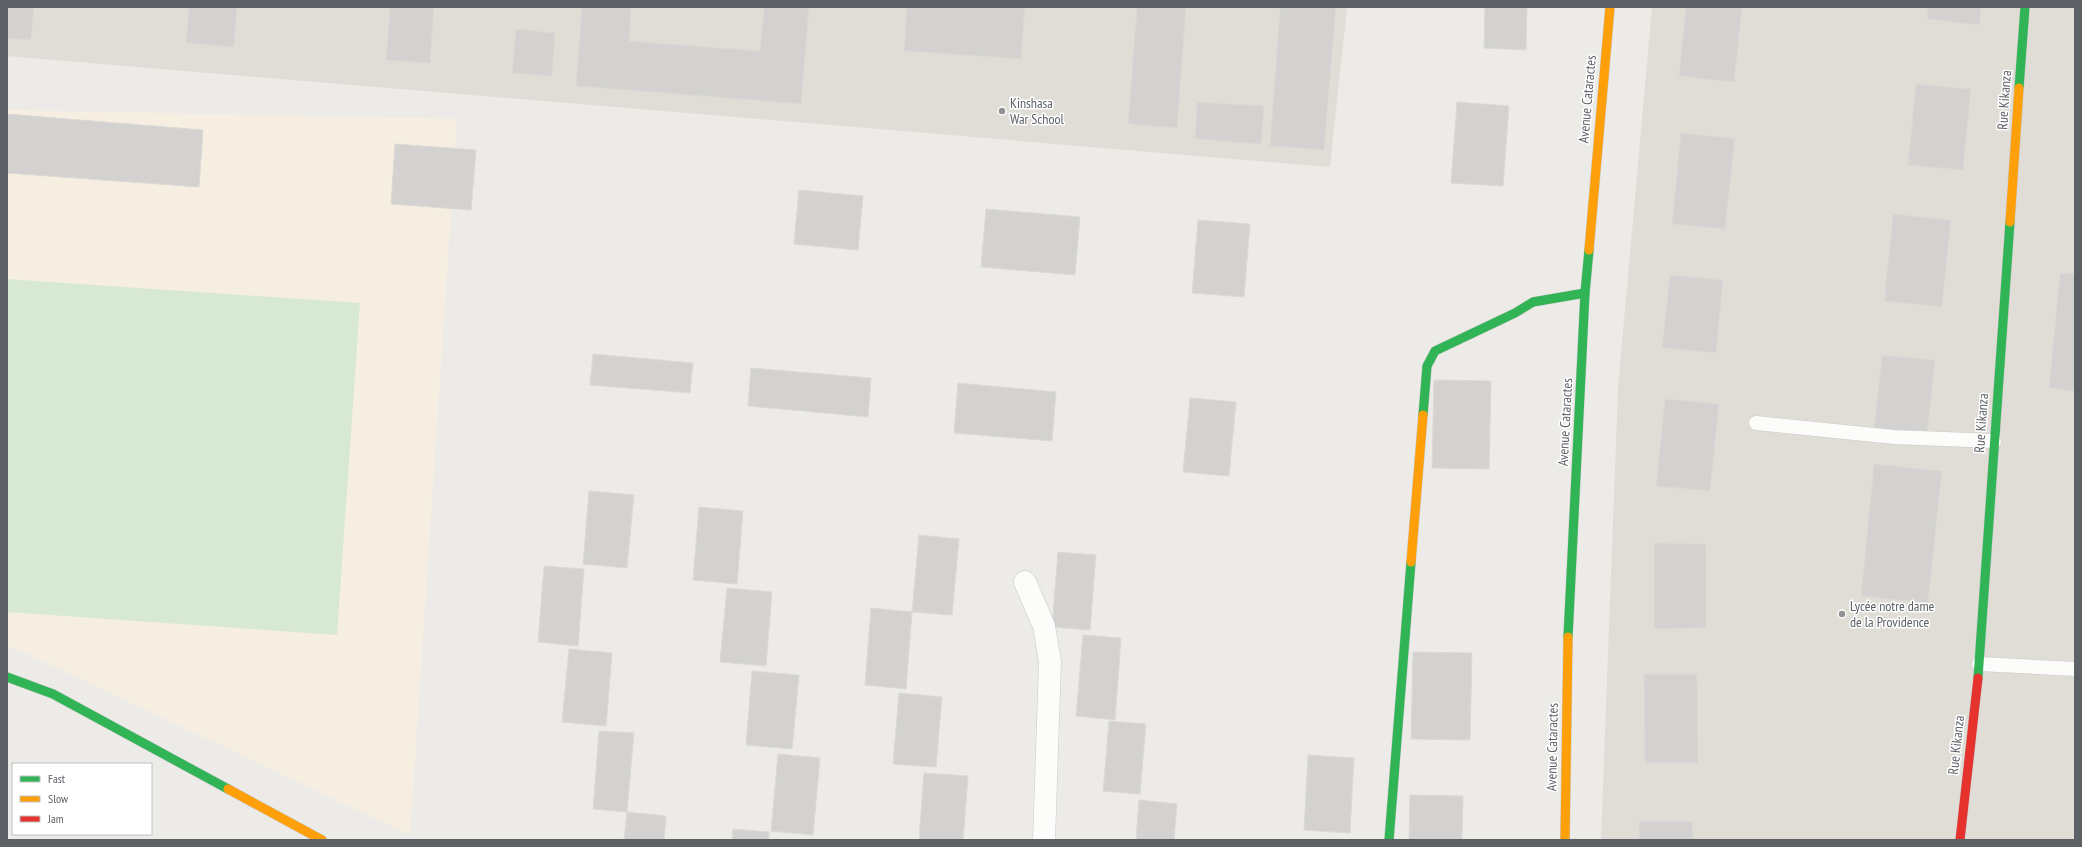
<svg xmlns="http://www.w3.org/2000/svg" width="2082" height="847" font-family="'PT Sans Narrow',sans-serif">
<rect width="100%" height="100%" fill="#edebe7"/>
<polygon fill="#f6efe1" points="7,110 457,119 410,835 13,647 7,646"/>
<g fill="#e0ddd7">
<polygon points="7,7 1347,7 1330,167 7,56"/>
<polygon points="1652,7 2075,7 2075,840 1601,840 1618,388"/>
</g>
<polygon fill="#d7e8d3" points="7,279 360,303 337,635 7,612"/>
<g fill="#d3d2d0" stroke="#dcdad6">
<polygon points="7,7 34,7 31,40 7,38"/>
<polygon points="189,7 237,7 234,47 186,43"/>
<polygon points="390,7 434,7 430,63 386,60"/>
<polygon points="582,7 631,7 629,41 760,51 764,7 809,7 801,104 576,86"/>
<polygon points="907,7 1025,7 1021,59 904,51"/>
<polygon points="1137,7 1186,7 1177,128 1128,124"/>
<polygon points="1280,7 1336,7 1324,150 1270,146"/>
<polygon points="1485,7 1527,7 1526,50 1484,48"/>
<polygon points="1686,7 1742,8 1734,82 1679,76"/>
<polygon points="1928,7 1981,7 1980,25 1927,19"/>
<polygon points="516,29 555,33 552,76 512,73"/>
<polygon points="1916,84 1971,89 1963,170 1908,165"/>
<polygon points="1197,102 1264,106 1261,144 1195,139"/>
<polygon points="1457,102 1509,106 1503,186 1451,183"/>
<polygon points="7,114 203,130 199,187 7,173"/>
<polygon points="1681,133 1735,139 1725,229 1672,224"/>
<polygon points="395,144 476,150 471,210 391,204"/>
<polygon points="799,190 863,196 858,250 794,244"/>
<polygon points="986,209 1080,217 1075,275 981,267"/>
<polygon points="1893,214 1951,220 1942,307 1884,301"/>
<polygon points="1198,220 1250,224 1244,297 1192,293"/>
<polygon points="2060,273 2075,274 2075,391 2049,388"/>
<polygon points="1670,275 1723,280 1716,353 1662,348"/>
<polygon points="593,354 693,363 690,393 590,385"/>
<polygon points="1882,355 1935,360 1927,435 1874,430"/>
<polygon points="751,368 871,378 868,417 748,406"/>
<polygon points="1434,380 1491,381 1489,469 1432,468"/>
<polygon points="958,383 1056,392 1052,441 954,433"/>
<polygon points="1190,398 1236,402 1229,476 1183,472"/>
<polygon points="1665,399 1719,404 1710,491 1656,486"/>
<polygon points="1874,464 1942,471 1928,603 1861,596"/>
<polygon points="589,491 634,495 627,568 583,564"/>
<polygon points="699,507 743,511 737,584 693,580"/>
<polygon points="919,535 959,539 952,615 912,612"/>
<polygon points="1654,543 1706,544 1706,628 1654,629"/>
<polygon points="1058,552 1096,555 1090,630 1052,627"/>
<polygon points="544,566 584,569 578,646 538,642"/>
<polygon points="727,588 772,592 766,666 720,662"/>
<polygon points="871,608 912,612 906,689 865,685"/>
<polygon points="1083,635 1121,638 1115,720 1076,716"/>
<polygon points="569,649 612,653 606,726 562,722"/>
<polygon points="1413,652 1472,653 1470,740 1411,739"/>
<polygon points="752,671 799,675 792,749 746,745"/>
<polygon points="1644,674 1697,674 1698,763 1645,763"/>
<polygon points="899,693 942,697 936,767 893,764"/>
<polygon points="1109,721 1146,724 1140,794 1103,791"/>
<polygon points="599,731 634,733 627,812 593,809"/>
<polygon points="778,754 820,758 813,835 771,831"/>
<polygon points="1308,755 1354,758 1350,833 1304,830"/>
<polygon points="924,773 968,776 963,840 919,840"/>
<polygon points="1410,795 1463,796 1462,840 1409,840"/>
<polygon points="1139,800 1177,804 1174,840 1136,840"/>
<polygon points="627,812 666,816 664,840 624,840"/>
<polygon points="1639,821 1692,821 1693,840 1639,840"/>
<polygon points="733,829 769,832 769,840 732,840"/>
</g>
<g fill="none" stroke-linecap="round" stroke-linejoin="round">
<g stroke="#c9cac9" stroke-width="15">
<g id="lane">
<polyline points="1756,423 1894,437 1994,441"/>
<polyline points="1979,664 2075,669"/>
</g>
</g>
<g stroke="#c9cac9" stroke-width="23">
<polyline id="street" points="1025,582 1044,626 1050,662 1044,840"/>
</g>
<g stroke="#c8c8c8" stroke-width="10">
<g id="fast">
<polyline points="2019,88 2025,7"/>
<polyline points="1423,415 1427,366 1435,351 1515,313 1533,302 1585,293"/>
<polyline points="1568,637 1585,293 1589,250"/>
<polyline points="7,677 53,694 228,789"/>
<polyline points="1978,678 2010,222"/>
<polyline points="1389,840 1411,562"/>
</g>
</g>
<g stroke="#c8c8c8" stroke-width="10">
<g id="slow">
<polyline points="2010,222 2019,88"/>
<polyline points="1589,250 1610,7"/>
<polyline points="1411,562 1423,415"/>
<polyline points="228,789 322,840"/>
<polyline points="1565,840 1568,637"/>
</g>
</g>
<g stroke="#c8c8c8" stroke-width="10">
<polyline id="jam" points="1960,840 1978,678"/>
</g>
<use href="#lane" stroke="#fcfcfb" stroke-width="14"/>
<use href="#street" stroke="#fcfcfb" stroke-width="22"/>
<use href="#fast" stroke="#30b455" stroke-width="9"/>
<use href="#slow" stroke="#ff9f0a" stroke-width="9"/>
<use href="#jam" stroke="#e5322d" stroke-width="9"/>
</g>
<g fill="#8f9193" stroke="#fff" stroke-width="1.5">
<circle cx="1002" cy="111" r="4"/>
<circle cx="1842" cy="614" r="4"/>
</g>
<g text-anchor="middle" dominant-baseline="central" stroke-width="3" stroke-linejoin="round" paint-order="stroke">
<g font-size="14" fill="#5d6166" stroke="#fff">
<text transform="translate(1587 99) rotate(-85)">Avenue Cataractes</text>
<text transform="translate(2004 100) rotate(-86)">Rue Kikanza</text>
<text transform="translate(1565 422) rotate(-87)">Avenue Cataractes</text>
<text transform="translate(1981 423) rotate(-86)">Rue Kikanza</text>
<text transform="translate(1956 745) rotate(-84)">Rue Kikanza</text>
<text transform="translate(1552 747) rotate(-89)">Avenue Cataractes</text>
</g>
<g font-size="14" fill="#5d6166" stroke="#fff" text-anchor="start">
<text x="1010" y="103">Kinshasa<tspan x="1010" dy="16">War School</tspan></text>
<text x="1850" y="606">Lycée notre dame<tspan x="1850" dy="16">de la Providence</tspan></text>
</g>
</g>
<rect width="2082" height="847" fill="none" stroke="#5d6166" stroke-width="16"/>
<rect x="12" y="763" width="140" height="72" fill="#ffffff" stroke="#bec0c2"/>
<rect x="20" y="776" width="20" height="6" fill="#30b455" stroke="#bec0c2"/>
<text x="48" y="783" font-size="12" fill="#5d6166">Fast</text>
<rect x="20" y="796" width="20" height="6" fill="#ff9f0a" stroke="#bec0c2"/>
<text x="48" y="803" font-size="12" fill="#5d6166">Slow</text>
<rect x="20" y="816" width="20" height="6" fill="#e5322d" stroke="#bec0c2"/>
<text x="48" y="823" font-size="12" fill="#5d6166">Jam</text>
</svg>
